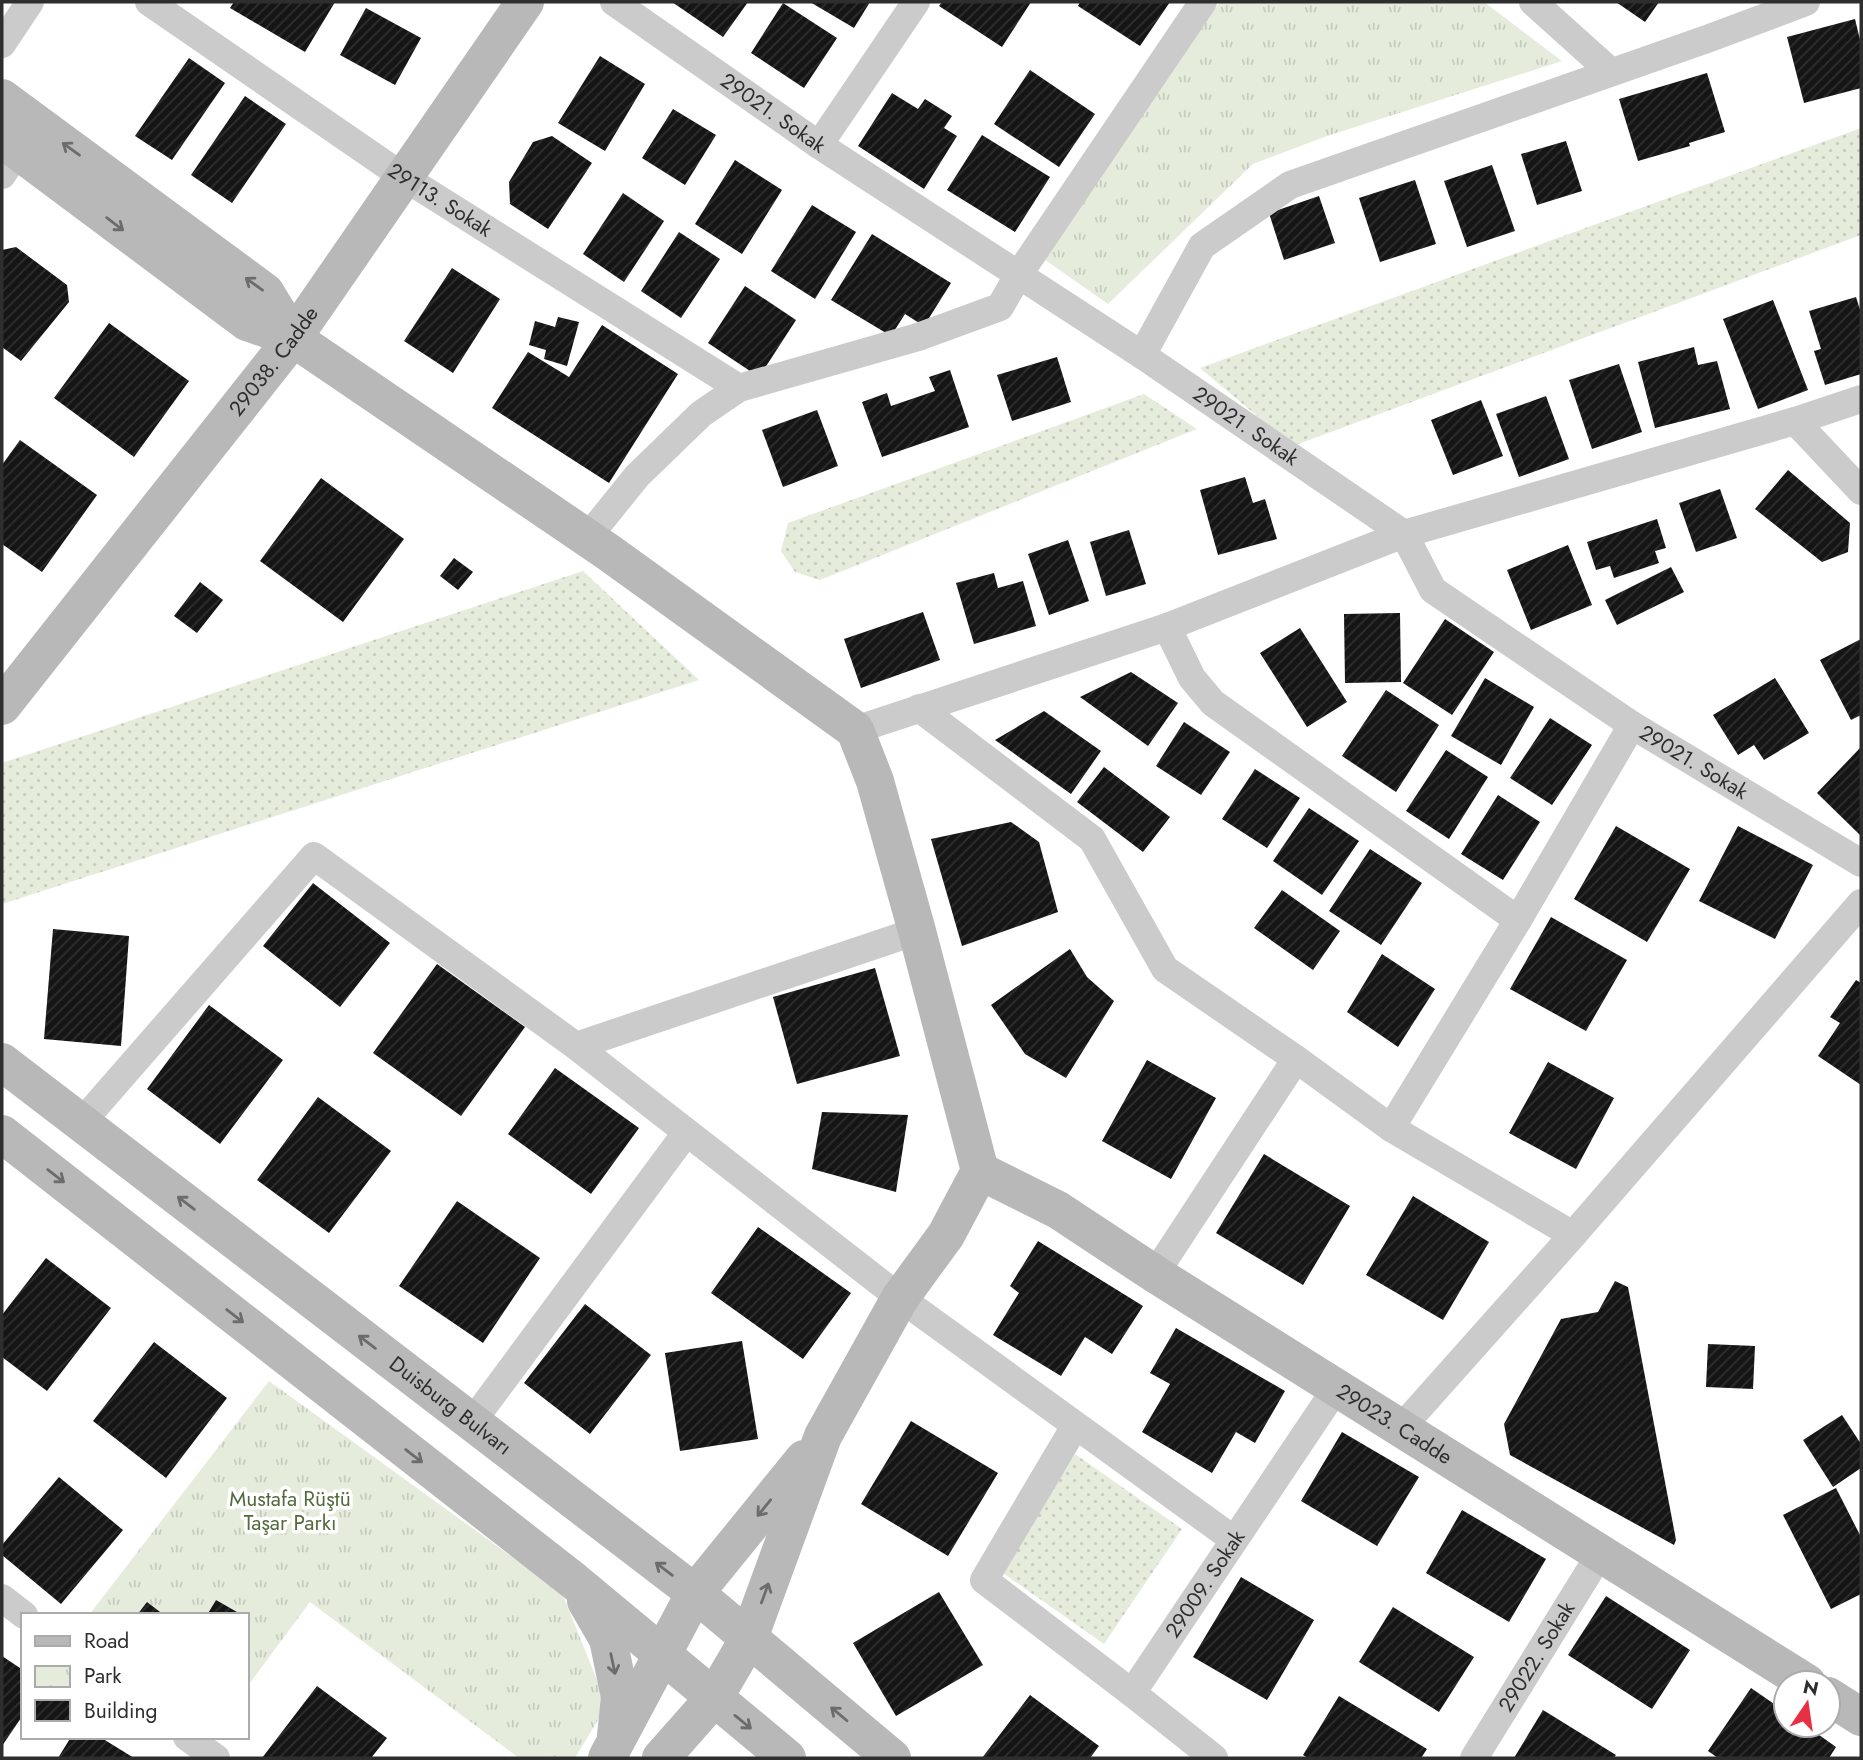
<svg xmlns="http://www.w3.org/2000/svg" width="1863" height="1760" font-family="Jost,sans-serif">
<defs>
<pattern id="grass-dots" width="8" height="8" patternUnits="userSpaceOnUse" patternTransform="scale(1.75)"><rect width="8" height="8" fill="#e5ecdc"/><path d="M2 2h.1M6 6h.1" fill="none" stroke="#c5cbbd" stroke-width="1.8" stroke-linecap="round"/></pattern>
<pattern id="park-tufts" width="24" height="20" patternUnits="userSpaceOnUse" patternTransform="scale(1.75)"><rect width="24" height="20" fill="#e5ecdc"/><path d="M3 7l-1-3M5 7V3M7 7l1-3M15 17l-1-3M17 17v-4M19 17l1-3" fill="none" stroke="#c5cbbd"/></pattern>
<pattern id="building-hatch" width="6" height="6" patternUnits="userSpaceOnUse" patternTransform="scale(1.75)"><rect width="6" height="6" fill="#151515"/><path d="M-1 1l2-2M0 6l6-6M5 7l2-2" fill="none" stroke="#2f2f2f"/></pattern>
</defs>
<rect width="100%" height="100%" fill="#fff"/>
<g fill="url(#grass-dots)">
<polygon points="1861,128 1861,235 1293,446 1200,368"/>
<polygon points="1144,394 1197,429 820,580 795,572 781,551 788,523"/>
<polygon points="583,571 699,680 2,904 2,763"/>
<polygon points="1075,1454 1182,1529 1104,1644 1000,1571"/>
</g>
<g fill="url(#park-tufts)">
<polygon points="1220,2 1484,2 1562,61 1327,136 1253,164 1108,304 1041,257"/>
<polygon points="269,1381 562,1593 607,1705 575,1758 519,1758 310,1602 247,1687 247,1615 89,1615"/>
</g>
<g fill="url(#building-hatch)">
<polygon points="234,2 335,2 305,52 230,8"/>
<polygon points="672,2 748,2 723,37"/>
<polygon points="810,2 870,2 854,28"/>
<polygon points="942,2 1031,2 1002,47 939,6"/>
<polygon points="1080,2 1170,2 1140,46 1078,6"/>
<polygon points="1616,2 1659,2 1645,22"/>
<polygon points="783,3 837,38 804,88 751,53"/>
<polygon points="366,8 421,38 395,85 340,55"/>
<polygon points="1855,19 1861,44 1861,88 1804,103 1787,37"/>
<polygon points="600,56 645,84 605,151 558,123"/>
<polygon points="189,58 225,83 172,160 135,136"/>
<polygon points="1030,70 1095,114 1059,167 994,124"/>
<polygon points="1707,73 1725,132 1689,143 1690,146 1638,161 1619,99"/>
<polygon points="892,93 918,109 925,99 952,116 944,128 957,136 924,189 858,146"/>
<polygon points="245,96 286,124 232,203 191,175"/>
<polygon points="673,109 716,135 685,185 642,158"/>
<polygon points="982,135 1050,177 1015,232 947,190"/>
<polygon points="552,136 592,163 548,229 510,204 509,182 533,142"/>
<polygon points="1566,141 1582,191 1537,205 1521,154"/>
<polygon points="735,160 782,190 742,254 695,224"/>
<polygon points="1492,165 1515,231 1467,247 1444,181"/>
<polygon points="1415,180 1436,244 1380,262 1359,198"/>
<polygon points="623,193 664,221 624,282 583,254"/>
<polygon points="1319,196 1335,243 1284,260 1269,213"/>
<polygon points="812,205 856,232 815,299 771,271"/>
<polygon points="679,232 720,259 681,318 641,291"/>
<polygon points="872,234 951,283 924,326 905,314 891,336 831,300"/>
<polygon points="16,247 67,285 69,302 21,361 2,347 2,250"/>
<polygon points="452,268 500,299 453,373 404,341"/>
<polygon points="745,286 796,320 759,377 708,343"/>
<polygon points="1856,297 1861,313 1861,374 1825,385 1814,351 1821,349 1809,311"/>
<polygon points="1773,300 1808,390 1758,409 1723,319"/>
<polygon points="558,317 579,322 567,366 544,359 546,350 529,345 535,321 555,327"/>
<polygon points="109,323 189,381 134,457 54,398"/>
<polygon points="602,325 678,374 609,483 492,408 528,352 569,377"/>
<polygon points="1694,347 1698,365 1717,361 1730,409 1655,428 1638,362"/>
<polygon points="1057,357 1071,402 1012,421 997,375"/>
<polygon points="1619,364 1642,432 1592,449 1569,380"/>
<polygon points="950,370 969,427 882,457 862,402 887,393 891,406 935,391 929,377"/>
<polygon points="1546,396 1569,459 1519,477 1496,414"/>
<polygon points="1481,400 1503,456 1453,475 1431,420"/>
<polygon points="817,410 838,466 783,487 762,430"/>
<polygon points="20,440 97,495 42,572 2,544 2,465"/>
<polygon points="1788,470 1850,523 1848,552 1822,562 1755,509"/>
<polygon points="1245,477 1253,503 1265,499 1277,539 1218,555 1200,490"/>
<polygon points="321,478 404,539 343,622 260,561"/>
<polygon points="1720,489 1737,538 1696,552 1679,503"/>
<polygon points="1657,519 1666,548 1655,551 1659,563 1614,578 1610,566 1596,570 1587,542"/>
<polygon points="1129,530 1146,584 1106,596 1090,542"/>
<polygon points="1068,540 1089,601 1049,615 1028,554"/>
<polygon points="1568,545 1592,605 1531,630 1507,570"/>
<polygon points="454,558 473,572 458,590 440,576"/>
<polygon points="1671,567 1684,592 1617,625 1605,600"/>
<polygon points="994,573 998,588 1023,581 1036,626 974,644 956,583"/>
<polygon points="200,582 223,600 197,633 174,616"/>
<polygon points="923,612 940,660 861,688 844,639"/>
<polygon points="1400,613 1401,682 1345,683 1344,614"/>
<polygon points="1445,619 1494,652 1452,715 1403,683"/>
<polygon points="1300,628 1347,702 1307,727 1260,653"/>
<polygon points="1861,639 1861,715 1851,720 1820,660"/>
<polygon points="1131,672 1178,703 1148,746 1080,697"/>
<polygon points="1485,678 1534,707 1501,765 1451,736"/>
<polygon points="1775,678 1809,733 1764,760 1754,745 1738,755 1713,715"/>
<polygon points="1386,690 1439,725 1396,792 1342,756"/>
<polygon points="1044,711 1101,751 1071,794 995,740"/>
<polygon points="1550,718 1592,745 1552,805 1510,778"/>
<polygon points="1184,722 1230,752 1201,795 1156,766"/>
<polygon points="1861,747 1861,836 1817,793"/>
<polygon points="1446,750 1488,777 1449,839 1406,811"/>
<polygon points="1104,767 1170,817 1143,852 1077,802"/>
<polygon points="1255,769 1300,798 1267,848 1222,819"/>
<polygon points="1498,795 1540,822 1503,880 1461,854"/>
<polygon points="1309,808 1359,841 1322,895 1273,861"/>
<polygon points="1011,822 1039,842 1058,912 962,946 931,839"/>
<polygon points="1616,826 1690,869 1647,942 1574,899"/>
<polygon points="1738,826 1813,865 1775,939 1699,901"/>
<polygon points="1370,849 1422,883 1381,945 1329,911"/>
<polygon points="313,883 390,943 340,1007 263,946"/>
<polygon points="1282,890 1340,931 1313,970 1254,928"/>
<polygon points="1551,917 1627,960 1586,1031 1510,989"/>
<polygon points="53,929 129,936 121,1046 44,1039"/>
<polygon points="1070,949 1087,977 1114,1001 1066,1078 1025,1054 991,1005"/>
<polygon points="1382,954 1435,989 1398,1047 1347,1012"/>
<polygon points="437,964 525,1027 461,1116 373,1053"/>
<polygon points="875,968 900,1056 797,1084 773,997"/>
<polygon points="1856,980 1861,983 1861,1085 1818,1056 1840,1023 1830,1017"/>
<polygon points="209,1005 283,1060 220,1144 147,1089"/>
<polygon points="1147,1060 1216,1098 1171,1179 1102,1141"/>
<polygon points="1548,1062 1614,1098 1576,1169 1509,1133"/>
<polygon points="555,1068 639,1128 591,1194 508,1134"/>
<polygon points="318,1097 391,1151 329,1233 257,1180"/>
<polygon points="822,1112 908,1115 896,1192 812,1169"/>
<polygon points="1264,1154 1350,1206 1303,1285 1216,1233"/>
<polygon points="1413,1196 1489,1242 1443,1320 1366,1275"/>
<polygon points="457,1201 540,1258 483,1343 399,1286"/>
<polygon points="758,1227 851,1293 803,1359 711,1293"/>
<polygon points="1038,1241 1143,1306 1112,1354 1085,1337 1061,1376 993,1335 1019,1293 1010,1286"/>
<polygon points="46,1258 111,1308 47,1391 2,1357 2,1315"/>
<polygon points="1615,1281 1628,1287 1676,1540 1674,1545 1510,1455 1504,1424 1561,1319 1598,1312"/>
<polygon points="585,1304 651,1355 590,1434 524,1383"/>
<polygon points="1176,1328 1285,1391 1255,1443 1236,1432 1212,1473 1142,1432 1170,1384 1150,1373"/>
<polygon points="742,1341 758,1439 680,1451 665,1353"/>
<polygon points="154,1342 227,1398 166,1478 93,1421"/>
<polygon points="1708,1344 1755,1346 1753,1389 1706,1387"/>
<polygon points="1842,1415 1861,1444 1861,1468 1833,1487 1803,1440"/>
<polygon points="911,1421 998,1473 948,1556 861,1504"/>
<polygon points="1342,1432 1419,1477 1377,1546 1301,1501"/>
<polygon points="59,1477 123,1530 61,1604 2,1555 2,1545"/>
<polygon points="1836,1488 1861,1537 1861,1594 1831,1609 1783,1515"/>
<polygon points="1462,1510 1546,1559 1509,1622 1426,1573"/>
<polygon points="1241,1577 1314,1620 1267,1700 1193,1657"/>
<polygon points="939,1592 983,1665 896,1716 853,1643"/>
<polygon points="1606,1596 1690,1650 1652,1709 1568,1655"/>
<polygon points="216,1600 237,1612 236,1615 207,1615"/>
<polygon points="147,1602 164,1615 137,1615"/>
<polygon points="1393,1607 1474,1657 1439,1712 1359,1662"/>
<polygon points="2,1656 23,1670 23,1715 2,1746"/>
<polygon points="317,1686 387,1738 371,1758 262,1758"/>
<polygon points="1751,1688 1786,1712 1786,1725 1805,1725 1836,1747 1829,1758 1718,1758 1708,1751"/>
<polygon points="1030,1695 1099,1746 1090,1758 982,1758"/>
<polygon points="1339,1696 1427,1749 1421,1758 1308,1758 1303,1755"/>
<polygon points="1543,1710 1616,1755 1614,1758 1514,1758"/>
<polygon points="71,1737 100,1737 134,1758 58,1758"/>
</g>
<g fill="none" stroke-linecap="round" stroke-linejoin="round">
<g stroke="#cbcbcb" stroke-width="28">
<path id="s1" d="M149 2 405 178 739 388"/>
<path id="s2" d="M614 2 819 145 1142 355 1404 534 1433 590 1632 725 1861 863"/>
<polyline points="1533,2 1611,72"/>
<polyline points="2,44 30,2"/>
<polyline points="819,145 916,2"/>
<polyline points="2,175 18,151"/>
<polyline points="1142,355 1202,246 1290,185 1707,39 1806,2"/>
<polyline points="1795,421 1861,491"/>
<polyline points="587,538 637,476 701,414 739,388 918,337 1000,307 1019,274 1203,2"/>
<polyline points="1167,627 1192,678 1213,703 1518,920"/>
<polyline points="919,708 1092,839 1165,969 1296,1059 1391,1128 1573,1235"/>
<polyline points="855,730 1167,627 1404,534 1795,421 1861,399"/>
<polyline points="576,1046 917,931"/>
<polyline points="81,1123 314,856 576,1046 900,1298 1233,1539"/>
<polyline points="1391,1128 1518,920 1632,725"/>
<polyline points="1155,1274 1296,1059"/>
<polyline points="472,1422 686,1133"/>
<polyline points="1075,1426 984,1580 1132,1693"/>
<polyline points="1401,1428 1573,1235 1861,903"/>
<polyline points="2,1598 24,1615"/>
<polyline points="187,1737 216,1758"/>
<path id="s3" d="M1214 1758 1132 1693 1337 1387"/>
<path id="s4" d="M1474 1758 1600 1554"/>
</g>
<g stroke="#b8b8b8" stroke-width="38">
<polyline points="2,98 265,292 293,338"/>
<polyline points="2,139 247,322 293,338 608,552 855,730 875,781 917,931 980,1171 946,1235 900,1298 823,1436 749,1638 714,1698 661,1758"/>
<path id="s5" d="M2 706 293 338 525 2"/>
<path id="s6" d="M2 1062 695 1593 892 1758"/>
<polyline points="2,1134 574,1581 787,1758"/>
<path id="s7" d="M980 1171 1058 1210 1155 1274 1807 1683"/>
<polyline points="586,1601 608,1639 620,1697 616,1736"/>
<polyline points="1828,1696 1861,1717"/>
<polyline points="607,1758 695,1593 804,1459"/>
</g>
</g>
<defs><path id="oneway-shaft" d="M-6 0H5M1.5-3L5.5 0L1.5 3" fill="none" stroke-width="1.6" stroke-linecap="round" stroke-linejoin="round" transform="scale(1.75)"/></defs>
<g stroke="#6c6c6c">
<use href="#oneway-shaft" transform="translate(71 149) rotate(-144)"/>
<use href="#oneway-shaft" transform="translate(115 224) rotate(37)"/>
<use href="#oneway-shaft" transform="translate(254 284) rotate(-144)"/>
<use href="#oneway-shaft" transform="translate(56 1176) rotate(38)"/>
<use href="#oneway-shaft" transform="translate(186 1203) rotate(-143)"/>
<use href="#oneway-shaft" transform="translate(235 1316) rotate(38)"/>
<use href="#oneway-shaft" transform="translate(367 1342) rotate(-143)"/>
<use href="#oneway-shaft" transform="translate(414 1456) rotate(38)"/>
<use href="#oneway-shaft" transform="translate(764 1508) rotate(129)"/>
<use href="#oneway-shaft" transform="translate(664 1569) rotate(-143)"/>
<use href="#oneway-shaft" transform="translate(765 1593) rotate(-70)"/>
<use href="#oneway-shaft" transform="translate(613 1664) rotate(78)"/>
<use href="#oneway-shaft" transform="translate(839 1714) rotate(-140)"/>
<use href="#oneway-shaft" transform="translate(743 1722) rotate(39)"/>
</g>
<g text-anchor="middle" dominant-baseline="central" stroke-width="7" stroke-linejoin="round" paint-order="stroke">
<g font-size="21" fill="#2e2e2e" stroke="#fff">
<text stroke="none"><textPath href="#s2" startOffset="194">29021. Sokak</textPath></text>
<text stroke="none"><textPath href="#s1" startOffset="352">29113. Sokak</textPath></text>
<text stroke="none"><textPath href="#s5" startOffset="439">29038. Cadde</textPath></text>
<text stroke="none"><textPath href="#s2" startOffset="761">29021. Sokak</textPath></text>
<text stroke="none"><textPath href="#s2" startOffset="1328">29021. Sokak</textPath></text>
<text stroke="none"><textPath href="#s6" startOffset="565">Duisburg Bulvarı</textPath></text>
<text stroke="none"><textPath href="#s7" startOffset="486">29023. Cadde</textPath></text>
<text stroke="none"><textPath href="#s3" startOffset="236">29009. Sokak</textPath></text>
<text stroke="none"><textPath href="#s4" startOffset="119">29022. Sokak</textPath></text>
</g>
<g font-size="21" fill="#536a3b" stroke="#fff">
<text x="290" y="1499">Mustafa Rüştü<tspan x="290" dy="24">Taşar Parkı</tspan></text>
</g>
</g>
<rect width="1863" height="1760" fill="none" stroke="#2e2e2e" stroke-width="7"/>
<rect x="21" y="1613" width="228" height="126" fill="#ffffff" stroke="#ababab" stroke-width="2"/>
<rect x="35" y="1636" width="35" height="10" fill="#b8b8b8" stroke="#ababab" stroke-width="2"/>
<text x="84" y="1648" font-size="21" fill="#2e2e2e">Road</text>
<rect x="35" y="1666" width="35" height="21" fill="url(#park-tufts)" stroke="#ababab" stroke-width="2"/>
<text x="84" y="1683" font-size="21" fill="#2e2e2e">Park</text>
<rect x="35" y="1700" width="35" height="21" fill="url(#building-hatch)" stroke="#ababab" stroke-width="2"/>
<text x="84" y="1718" font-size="21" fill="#2e2e2e">Building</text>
<g transform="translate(1807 1704) rotate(13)"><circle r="33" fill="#ffffff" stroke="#ababab" stroke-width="2"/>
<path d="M0-5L12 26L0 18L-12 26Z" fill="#e63044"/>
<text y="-10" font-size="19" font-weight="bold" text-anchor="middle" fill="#2e2e2e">N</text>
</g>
</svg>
